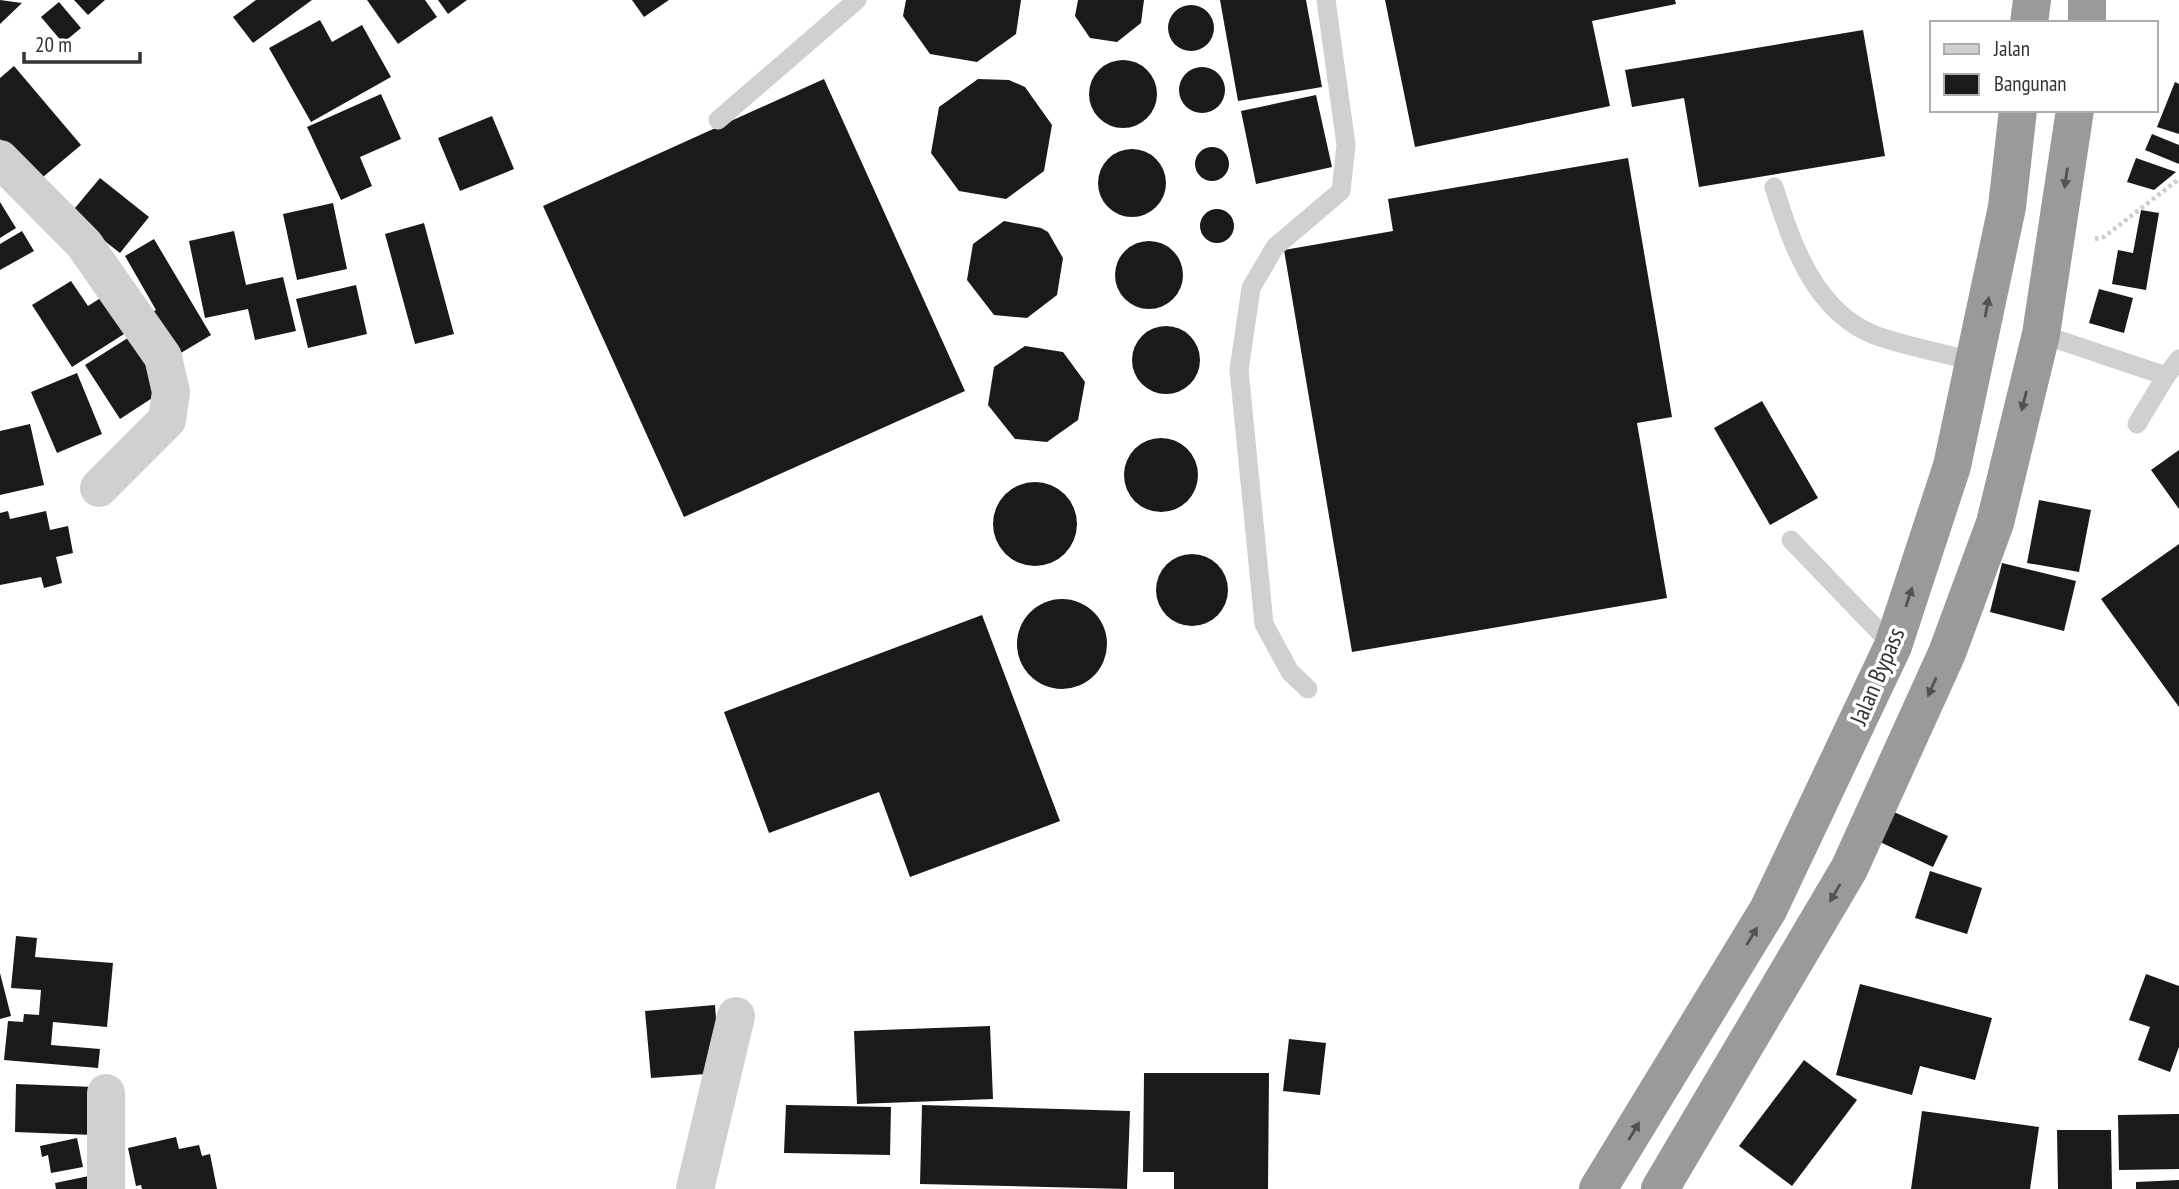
<svg xmlns="http://www.w3.org/2000/svg" width="2179" height="1189" font-family="'PT Sans Narrow',sans-serif">
<rect width="100%" height="100%" fill="#fff"/>
<g fill="#1a1a1a">
<polygon points="0,0 22,3 0,24"/>
<polygon points="74,0 105,0 88,15"/>
<polygon points="256,0 312,0 253,43 233,17"/>
<polygon points="367,0 425,0 437,17 398,44"/>
<polygon points="438,0 467,0 448,14"/>
<polygon points="632,0 669,0 644,17"/>
<polygon points="906,0 1021,0 1016,34 977,62 930,54 903,16"/>
<polygon points="1078,0 1144,0 1141,23 1117,42 1090,38 1075,16"/>
<polygon points="1220,0 1306,0 1322,87 1238,101"/>
<polygon points="1385,0 1675,0 1676,4 1592,21 1610,106 1415,147"/>
<polygon points="59,2 81,28 63,43 41,17"/>
<circle cx="1191" cy="28" r="23"/>
<polygon points="320,20 332,42 362,25 391,77 311,122 269,48"/>
<polygon points="1863,30 1885,156 1699,187 1684,98 1632,107 1625,70"/>
<circle cx="1123" cy="94" r="34"/>
<polygon points="14,66 81,145 37,182 0,139 0,78"/>
<circle cx="1202" cy="90" r="23"/>
<polygon points="824,79 965,391 684,517 543,206"/>
<polygon points="978,79 1009,80 1025,87 1052,125 1044,171 1006,199 959,191 931,153 939,107"/>
<polygon points="2175,82 2179,84 2179,134 2157,127"/>
<polygon points="381,94 401,139 360,157 372,186 341,200 307,127"/>
<polygon points="1316,95 1332,167 1256,184 1241,111"/>
<polygon points="492,116 514,169 460,191 438,138"/>
<polygon points="2152,134 2179,145 2179,164 2145,150"/>
<circle cx="1212" cy="164" r="17"/>
<circle cx="1132" cy="183" r="34"/>
<polygon points="1628,158 1672,417 1637,423 1667,598 1352,652 1284,250 1393,231 1388,199"/>
<polygon points="2136,158 2176,172 2154,190 2127,182"/>
<polygon points="100,178 149,217 120,253 70,214"/>
<polygon points="0,202 16,228 0,238"/>
<polygon points="333,203 347,269 297,280 283,214"/>
<circle cx="1217" cy="226" r="17"/>
<polygon points="2141,210 2159,213 2146,290 2112,284 2118,250 2133,253"/>
<polygon points="1004,221 1041,228 1048,232 1063,258 1057,295 1027,318 994,315 967,280 973,244"/>
<polygon points="424,223 454,334 415,344 385,234"/>
<polygon points="22,231 34,251 0,270 0,244"/>
<polygon points="234,231 246,285 283,277 296,331 255,340 248,309 205,318 189,241"/>
<polygon points="154,239 211,335 169,360 143,318 156,310 125,256"/>
<circle cx="1149" cy="275" r="34"/>
<polygon points="71,281 88,306 110,292 132,329 72,367 32,305"/>
<polygon points="356,285 367,334 308,348 296,299"/>
<polygon points="2099,289 2133,298 2124,333 2089,323"/>
<circle cx="1166" cy="360" r="34"/>
<polygon points="131,336 163,391 120,419 85,365"/>
<polygon points="1025,346 1063,352 1085,382 1078,420 1047,442 1015,439 988,405 994,367"/>
<polygon points="77,373 102,434 57,453 31,392"/>
<polygon points="1762,401 1818,498 1770,525 1714,428"/>
<polygon points="30,424 44,485 0,495 0,431"/>
<circle cx="1161" cy="475" r="37"/>
<polygon points="2179,450 2179,509 2151,470"/>
<circle cx="1035" cy="524" r="42"/>
<polygon points="2039,500 2091,510 2079,572 2027,563"/>
<polygon points="8,511 10,519 46,511 50,530 68,526 73,553 56,557 62,583 44,588 41,577 0,585 0,513"/>
<polygon points="2179,544 2179,707 2101,599"/>
<circle cx="1192" cy="590" r="36"/>
<polygon points="2002,563 2076,581 2064,631 1990,612"/>
<circle cx="1062" cy="644" r="45"/>
<polygon points="982,615 1060,821 910,877 879,792 769,833 724,712"/>
<polygon points="1894,812 1948,836 1933,867 1880,842"/>
<polygon points="1930,871 1982,888 1967,934 1915,918"/>
<polygon points="16,936 37,938 35,957 113,963 107,1027 53,1022 51,1045 100,1049 98,1068 4,1060 8,1021 23,1022 24,1014 39,1015 41,990 11,988"/>
<polygon points="0,973 11,1016 0,1019"/>
<polygon points="2146,974 2179,986 2179,1047 2170,1072 2138,1060 2150,1027 2129,1020"/>
<polygon points="1860,984 1992,1018 1975,1080 1920,1066 1912,1095 1836,1075"/>
<polygon points="715,1005 720,1073 651,1078 645,1011"/>
<polygon points="990,1026 993,1099 857,1104 854,1031"/>
<polygon points="1289,1039 1326,1043 1320,1095 1283,1091"/>
<polygon points="1804,1060 1857,1100 1792,1186 1739,1146"/>
<polygon points="1144,1073 1269,1073 1268,1189 1174,1189 1174,1172 1143,1172"/>
<polygon points="16,1084 94,1087 93,1135 15,1132"/>
<polygon points="786,1105 891,1107 890,1155 784,1153"/>
<polygon points="922,1105 1130,1111 1127,1189 920,1184"/>
<polygon points="1922,1111 2039,1127 2030,1189 1911,1189"/>
<polygon points="2179,1114 2179,1169 2119,1170 2118,1115"/>
<polygon points="2057,1130 2111,1130 2112,1189 2058,1189"/>
<polygon points="176,1137 179,1149 199,1145 202,1156 210,1154 217,1189 142,1189 141,1185 136,1186 128,1148"/>
<polygon points="77,1138 83,1167 51,1173 48,1155 42,1157 40,1146"/>
<polygon points="89,1176 91,1189 56,1189 55,1183"/>
<polygon points="2179,1180 2179,1189 2136,1189 2136,1182"/>
</g>
<g fill="none" stroke-linecap="round" stroke-linejoin="round">
<polyline stroke="#cdcdcd" stroke-width="4.5" stroke-dasharray="3.5 3.5" stroke-linecap="butt" points="2095,239 2104,237 2179,179"/>
<g stroke="#d0d0d0" stroke-width="19">
<polyline points="718,120 857,0"/>
<path d="M1774 187C1792 245 1815 313 1877 336 1909 347 1943 353 1976 362"/>
<polyline points="2041,334 2166,376 2179,359"/>
<polyline points="2137,424 2166,376"/>
<polyline points="1791,540 1893,646"/>
<polyline points="1308,689 1290,672 1264,624 1239,370 1251,288 1275,247 1341,191 1346,145 1326,0"/>
</g>
<g stroke="#d0d0d0" stroke-width="38">
<polyline points="0,159 84,244 163,357 171,392 167,420 99,488"/>
<polyline points="106,1189 106,1093"/>
<polyline points="695,1189 736,1016"/>
</g>
<g stroke="#9a9a9a" stroke-width="38">
<polyline points="2029,23 2032,0"/>
<polyline points="2087,23 2087,0"/>
<polyline points="1598,1189 1768,910 1893,646 1952,466 2007,207 2018,110"/>
<polyline points="1660,1189 1849,869 1947,653 1995,523 2041,334 2075,110"/>
</g>
</g>
<defs><path id="oneway-solid" d="M-6-.8H1V-3.2L6.5 0L1 3.2V.8H-6Z" transform="scale(1.75)"/></defs>
<g fill="#525252">
<use href="#oneway-solid" transform="translate(2066 178) rotate(98)"/>
<use href="#oneway-solid" transform="translate(1987 307) rotate(-79)"/>
<use href="#oneway-solid" transform="translate(2024 401) rotate(104)"/>
<use href="#oneway-solid" transform="translate(1909 597) rotate(-72)"/>
<use href="#oneway-solid" transform="translate(1932 687) rotate(114)"/>
<use href="#oneway-solid" transform="translate(1835 893) rotate(120)"/>
<use href="#oneway-solid" transform="translate(1752 936) rotate(-59)"/>
<use href="#oneway-solid" transform="translate(1634 1131) rotate(-59)"/>
</g>
<g text-anchor="middle" dominant-baseline="central" stroke-width="7" stroke-linejoin="round" paint-order="stroke">
<g font-size="24" fill="#333" stroke="#fff">
<text transform="translate(1877 676) rotate(-67)">Jalan Bypass</text>
</g>
</g>
<rect x="1930" y="21" width="228" height="91" fill="#ffffff" stroke="#adadad" stroke-width="2"/>
<rect x="1944" y="44" width="35" height="10" fill="#d0d0d0" stroke="#adadad" stroke-width="2"/>
<text x="1994" y="56" font-size="21" fill="#333333">Jalan</text>
<rect x="1944" y="74" width="35" height="21" fill="#1a1a1a" stroke="#adadad" stroke-width="2"/>
<text x="1994" y="91" font-size="21" fill="#333333">Bangunan</text>
<path d="M24 52v10h116v-10" fill="none" stroke="#333333" stroke-width="3.5"/>
<text x="35" y="52" font-size="21" fill="#333333" stroke="#ffffff" stroke-width="5" paint-order="stroke">20 m</text>
</svg>
